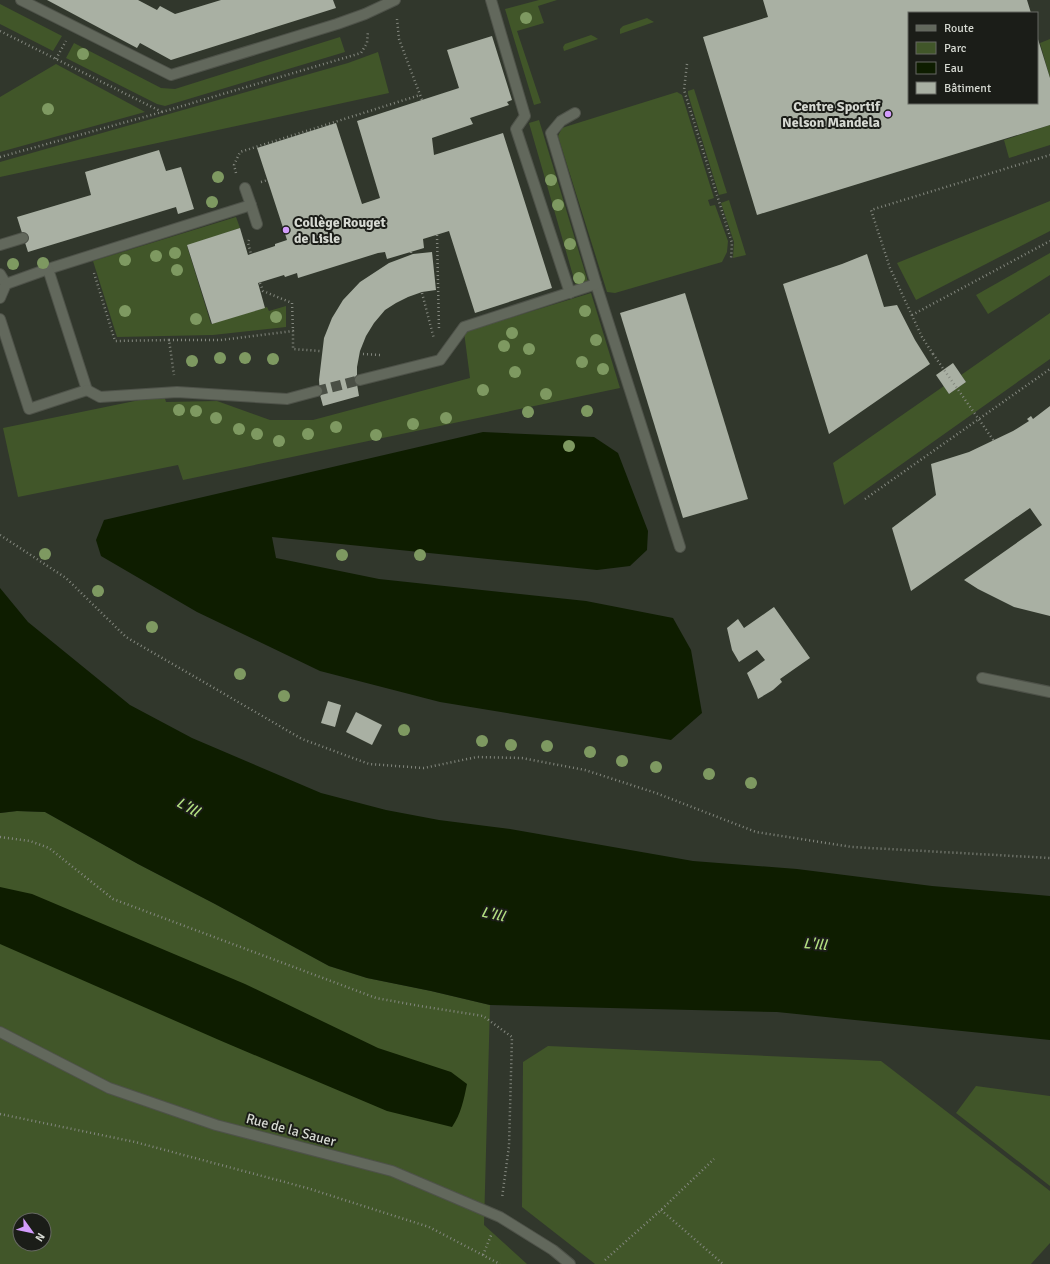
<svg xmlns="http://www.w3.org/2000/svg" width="1050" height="1264" font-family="Signika,sans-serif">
<rect width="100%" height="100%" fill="#31372c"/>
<g fill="#415629" fill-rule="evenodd">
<polygon points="539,0 557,0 538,6 544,23 517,31 541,103 534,105 505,9"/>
<polygon points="0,4 62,36 53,51 0,24"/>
<polygon points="647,18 654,22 620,34 620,29 623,26"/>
<polygon points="591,35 595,37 598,39 564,51 563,47 565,44"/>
<polygon points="340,37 345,52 165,106 157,104 66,58 74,43 161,88 175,89"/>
<polygon points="1050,39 1050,78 1040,43"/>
<polygon points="378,52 389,93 0,177 0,162 348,63"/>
<polygon points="56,64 145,112 0,152 0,97"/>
<polygon points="694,89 727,193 719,195 688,94 688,91"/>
<polygon points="677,92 682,95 714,198 708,200 710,206 715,205 728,241 727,252 722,262 615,293 607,292 558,136 562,128 568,126"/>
<polygon points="539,120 588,282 576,286 529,123"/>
<polygon points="1050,125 1050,145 1009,158 1004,140"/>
<polygon points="729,200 746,255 733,258 734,242 721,203"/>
<polygon points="1050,201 1050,231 916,300 897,263"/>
<polygon points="236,217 240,228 187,246 211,324 267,307 269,311 286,306 286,327 213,335 117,337 93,261"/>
<polygon points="1050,253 1050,275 988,314 976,295"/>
<polygon points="591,293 620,388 183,480 178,465 18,497 3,428 164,395 166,402 217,401 270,420 313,420 470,378 464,332"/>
<polygon points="1050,313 1050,359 844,505 833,463 944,386 949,394 966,382 961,375"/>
<path d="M17 811 45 812 138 864 215 904 329 966 367 978 431 991 490 1005 484 1225 527 1264H0V813ZM20 1220H44V1244H20Z"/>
<polygon points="548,1046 881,1061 1050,1191 1050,1243 1031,1264 595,1264 522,1207 523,1062"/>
<polygon points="976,1086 1050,1096 1050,1186 956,1113"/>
</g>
<g fill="#0e1d00">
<polygon points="483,432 594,437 618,453 648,531 647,550 630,566 597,570 272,537 276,558 379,579 586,601 673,618 691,650 702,713 671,740 440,702 320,671 197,612 101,556 96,540 104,520"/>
<polygon points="0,588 28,622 130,705 192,738 321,793 386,810 439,820 510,829 693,861 797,869 932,886 1050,896 1050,1040 777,1012 490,1005 431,991 367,978 329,966 215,904 138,864 45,812 17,811 0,813"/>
<path d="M0 887 32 894 245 984 378 1048 451 1072 467 1084C464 1099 461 1114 452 1127L387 1111 219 1040 0 944Z"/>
</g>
<g fill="#a9b0a3">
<polygon points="47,0 138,0 157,10 160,6 175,14 221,0 333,0 336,8 171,60 140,43 137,48"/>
<polygon points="763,0 1027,0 1031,13 909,13 909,103 1037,103 1037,36 1050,78 1050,125 757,215 703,37 768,17"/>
<polygon points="492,36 512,100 507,102 509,105 470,118 473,124 432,138 434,155 503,133 552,288 475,313 449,231 423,239 424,248 387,259 385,252 378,253 298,278 297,273 285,277 284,275 258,283 265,308 212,324 187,245 240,228 248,255 275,246 275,244 287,240 257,148 336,123 362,204 380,198 357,121 459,88 447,50"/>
<polygon points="159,150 166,171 181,167 194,209 178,214 176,207 28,252 17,217 91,195 85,172"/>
<polygon points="432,252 436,290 422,292 408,297 396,303 385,310 374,323 366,336 360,351 357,367 357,384 359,396 323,406 320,395 319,380 324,338 332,318 343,300 360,282 389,263 413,254"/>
<polygon points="867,254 884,307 897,305 915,340 930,364 829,434 783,284 842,264"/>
<polygon points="685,293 748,499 683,518 620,313"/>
<polygon points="953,363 966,382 949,394 936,375"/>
<polygon points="1050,406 1050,616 1014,607 978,589 964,580 1042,525 1030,508 911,591 892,528 936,495 931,464 969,452 1013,431 1029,421 1027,419 1031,416 1033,419"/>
<polygon points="774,607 810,658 780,679 782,682 773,690 758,699 756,693 747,673 765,660 757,650 739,662 732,650 727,628 738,619 744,628"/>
<polygon points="328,701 341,705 335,727 321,723"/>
<polygon points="356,712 382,725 372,745 346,732"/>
</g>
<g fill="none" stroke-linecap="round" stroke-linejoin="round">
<polyline stroke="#4a4f45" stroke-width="10" stroke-dasharray="10 5" stroke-linecap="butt" points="317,391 360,380"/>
<g stroke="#4e5249" stroke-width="12">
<g id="minor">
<polyline points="21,0 171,75 337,24 365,14 395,0"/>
<polyline points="491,0 525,116 516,129 570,293"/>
<polyline points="251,205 257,224"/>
<polyline points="0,245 23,238"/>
<polyline points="48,269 251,205 245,188"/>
<polyline points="0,274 6,284"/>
<polyline points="596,284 680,547"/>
<polyline points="0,298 6,284 48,269 87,390 29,409 0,319"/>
<polyline points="360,380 440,360 464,327 596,284 551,133 561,121 575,113"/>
<polyline points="87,390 100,397 177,392 287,399 317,391"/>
<polyline points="982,678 1050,692"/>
<polyline points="0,1032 109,1088 216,1125 392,1171 500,1217 553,1250 570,1264"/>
</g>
</g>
<g stroke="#84887f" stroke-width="2.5" stroke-dasharray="1 3" stroke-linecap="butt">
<polyline points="397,19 399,39 422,100"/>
<polyline points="0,31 162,112"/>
<polyline points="56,59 66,41"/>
<polyline points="687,64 684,90 732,243 731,259"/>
<polyline points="0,157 162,112 361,53 367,43 368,31"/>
<polyline points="236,173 234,165 240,152 420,95"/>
<polyline points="261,182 268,180"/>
<polyline points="437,235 439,330"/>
<polyline points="249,240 248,243 251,254"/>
<polyline points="411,252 411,254"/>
<polyline points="94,273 115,341 169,340 174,375"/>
<polyline points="260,283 263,291 292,303 293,331"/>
<polyline points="422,293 434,339"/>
<polyline points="912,315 1050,241"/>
<polyline points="169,340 221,340 293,331 293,349 320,351"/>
<polyline points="363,354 381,355"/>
<polyline points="933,354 922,337 890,268 871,210 1050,155"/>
<polyline points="865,499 1050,369"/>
<polyline points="0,535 66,578 126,637 302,739 369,764 424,768 477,757 522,758 585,770 656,793 756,832 852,847 1050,858"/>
<polyline points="0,837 30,841 49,848 113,899 376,998 420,1006 483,1016 512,1037 509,1146 502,1198"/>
<polyline points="0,1114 135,1142 307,1188 429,1227 500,1264"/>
<polyline points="661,1210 723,1264"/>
<polyline points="483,1255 492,1233"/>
<polyline points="605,1260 661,1210 714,1159"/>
</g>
<use href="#minor" stroke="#62685c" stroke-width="10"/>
<polyline stroke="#84887f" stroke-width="2.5" stroke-dasharray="1 3" stroke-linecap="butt" points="933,354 994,441"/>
</g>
<g fill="#7e9961">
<circle cx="526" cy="18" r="6"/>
<circle cx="83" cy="54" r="6"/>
<circle cx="48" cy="109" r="6"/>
<circle cx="218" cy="177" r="6"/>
<circle cx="551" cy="180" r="6"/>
<circle cx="212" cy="202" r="6"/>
<circle cx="558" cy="205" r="6"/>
<circle cx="570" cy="244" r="6"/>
<circle cx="175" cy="253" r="6"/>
<circle cx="156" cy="256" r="6"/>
<circle cx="125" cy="260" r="6"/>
<circle cx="43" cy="263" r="6"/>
<circle cx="13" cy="264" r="6"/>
<circle cx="177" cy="270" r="6"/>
<circle cx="579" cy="278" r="6"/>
<circle cx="125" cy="311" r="6"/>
<circle cx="585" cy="311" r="6"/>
<circle cx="276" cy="317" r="6"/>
<circle cx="196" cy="319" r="6"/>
<circle cx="512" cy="333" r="6"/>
<circle cx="596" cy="340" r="6"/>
<circle cx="504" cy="346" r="6"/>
<circle cx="529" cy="349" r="6"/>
<circle cx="220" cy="358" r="6"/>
<circle cx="245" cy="358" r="6"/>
<circle cx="273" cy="359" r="6"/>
<circle cx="192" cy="361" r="6"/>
<circle cx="582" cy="362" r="6"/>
<circle cx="603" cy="369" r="6"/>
<circle cx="515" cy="372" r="6"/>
<circle cx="483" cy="390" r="6"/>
<circle cx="546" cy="394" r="6"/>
<circle cx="179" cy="410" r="6"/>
<circle cx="196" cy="411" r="6"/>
<circle cx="587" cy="411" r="6"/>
<circle cx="528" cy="412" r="6"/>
<circle cx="216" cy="418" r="6"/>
<circle cx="446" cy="418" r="6"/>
<circle cx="413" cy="424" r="6"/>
<circle cx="336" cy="427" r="6"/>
<circle cx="239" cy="429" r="6"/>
<circle cx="257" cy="434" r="6"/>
<circle cx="308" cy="434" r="6"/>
<circle cx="376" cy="435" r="6"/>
<circle cx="279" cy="441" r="6"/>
<circle cx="569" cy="446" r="6"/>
<circle cx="45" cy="554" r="6"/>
<circle cx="342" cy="555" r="6"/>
<circle cx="420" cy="555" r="6"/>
<circle cx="98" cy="591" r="6"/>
<circle cx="152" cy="627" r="6"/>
<circle cx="240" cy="674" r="6"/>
<circle cx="284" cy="696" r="6"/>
<circle cx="404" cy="730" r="6"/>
<circle cx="482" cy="741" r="6"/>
<circle cx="511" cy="745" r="6"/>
<circle cx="547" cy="746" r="6"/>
<circle cx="590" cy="752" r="6"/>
<circle cx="622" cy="761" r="6"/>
<circle cx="656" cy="767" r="6"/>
<circle cx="709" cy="774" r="6"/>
<circle cx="751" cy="783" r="6"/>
</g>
<g fill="#d39cfc" stroke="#1b1d18" stroke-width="1.5">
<circle cx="888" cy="114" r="4"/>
<circle cx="286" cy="230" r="4"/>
</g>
<g text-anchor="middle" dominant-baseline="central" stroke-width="4" stroke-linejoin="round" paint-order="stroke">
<g font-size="14" font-weight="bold" fill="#d6d9d2" stroke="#1b1d18" text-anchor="end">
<text x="880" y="106">Centre Sportif<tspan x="880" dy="16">Nelson Mandela</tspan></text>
<text x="294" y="222" text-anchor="start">Collège Rouget<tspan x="294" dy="16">de Lisle</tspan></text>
</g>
<g font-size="14" fill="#d6d9d2" stroke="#1b1d18">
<text transform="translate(291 1130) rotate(15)">Rue de la Sauer</text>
</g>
<g font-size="15" font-style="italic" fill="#b1de80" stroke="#1b1d18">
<text transform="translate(188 807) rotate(29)">L'Ill</text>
<text transform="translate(493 914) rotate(13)">L'Ill</text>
<text transform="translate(815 944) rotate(5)">L'Ill</text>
</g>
</g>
<rect x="908" y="12" width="130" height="92" fill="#1b1d18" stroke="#666862"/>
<rect x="916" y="25" width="20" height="6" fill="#62685c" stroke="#666862"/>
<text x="944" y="32" font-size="12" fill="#d6d9d2">Route</text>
<rect x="916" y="42" width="20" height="12" fill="#415629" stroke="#666862"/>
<text x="944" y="52" font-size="12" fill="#d6d9d2">Parc</text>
<rect x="916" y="62" width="20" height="12" fill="#0e1d00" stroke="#666862"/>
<text x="944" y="72" font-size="12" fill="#d6d9d2">Eau</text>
<rect x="916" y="82" width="20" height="12" fill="#a9b0a3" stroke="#666862"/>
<text x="944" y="92" font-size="12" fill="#d6d9d2">Bâtiment</text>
<g transform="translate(32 1232) rotate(123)"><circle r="19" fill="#1b1d18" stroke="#666862"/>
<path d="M0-3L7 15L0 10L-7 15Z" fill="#d39cfc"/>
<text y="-6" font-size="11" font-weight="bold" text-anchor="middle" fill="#d6d9d2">N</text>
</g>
</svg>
